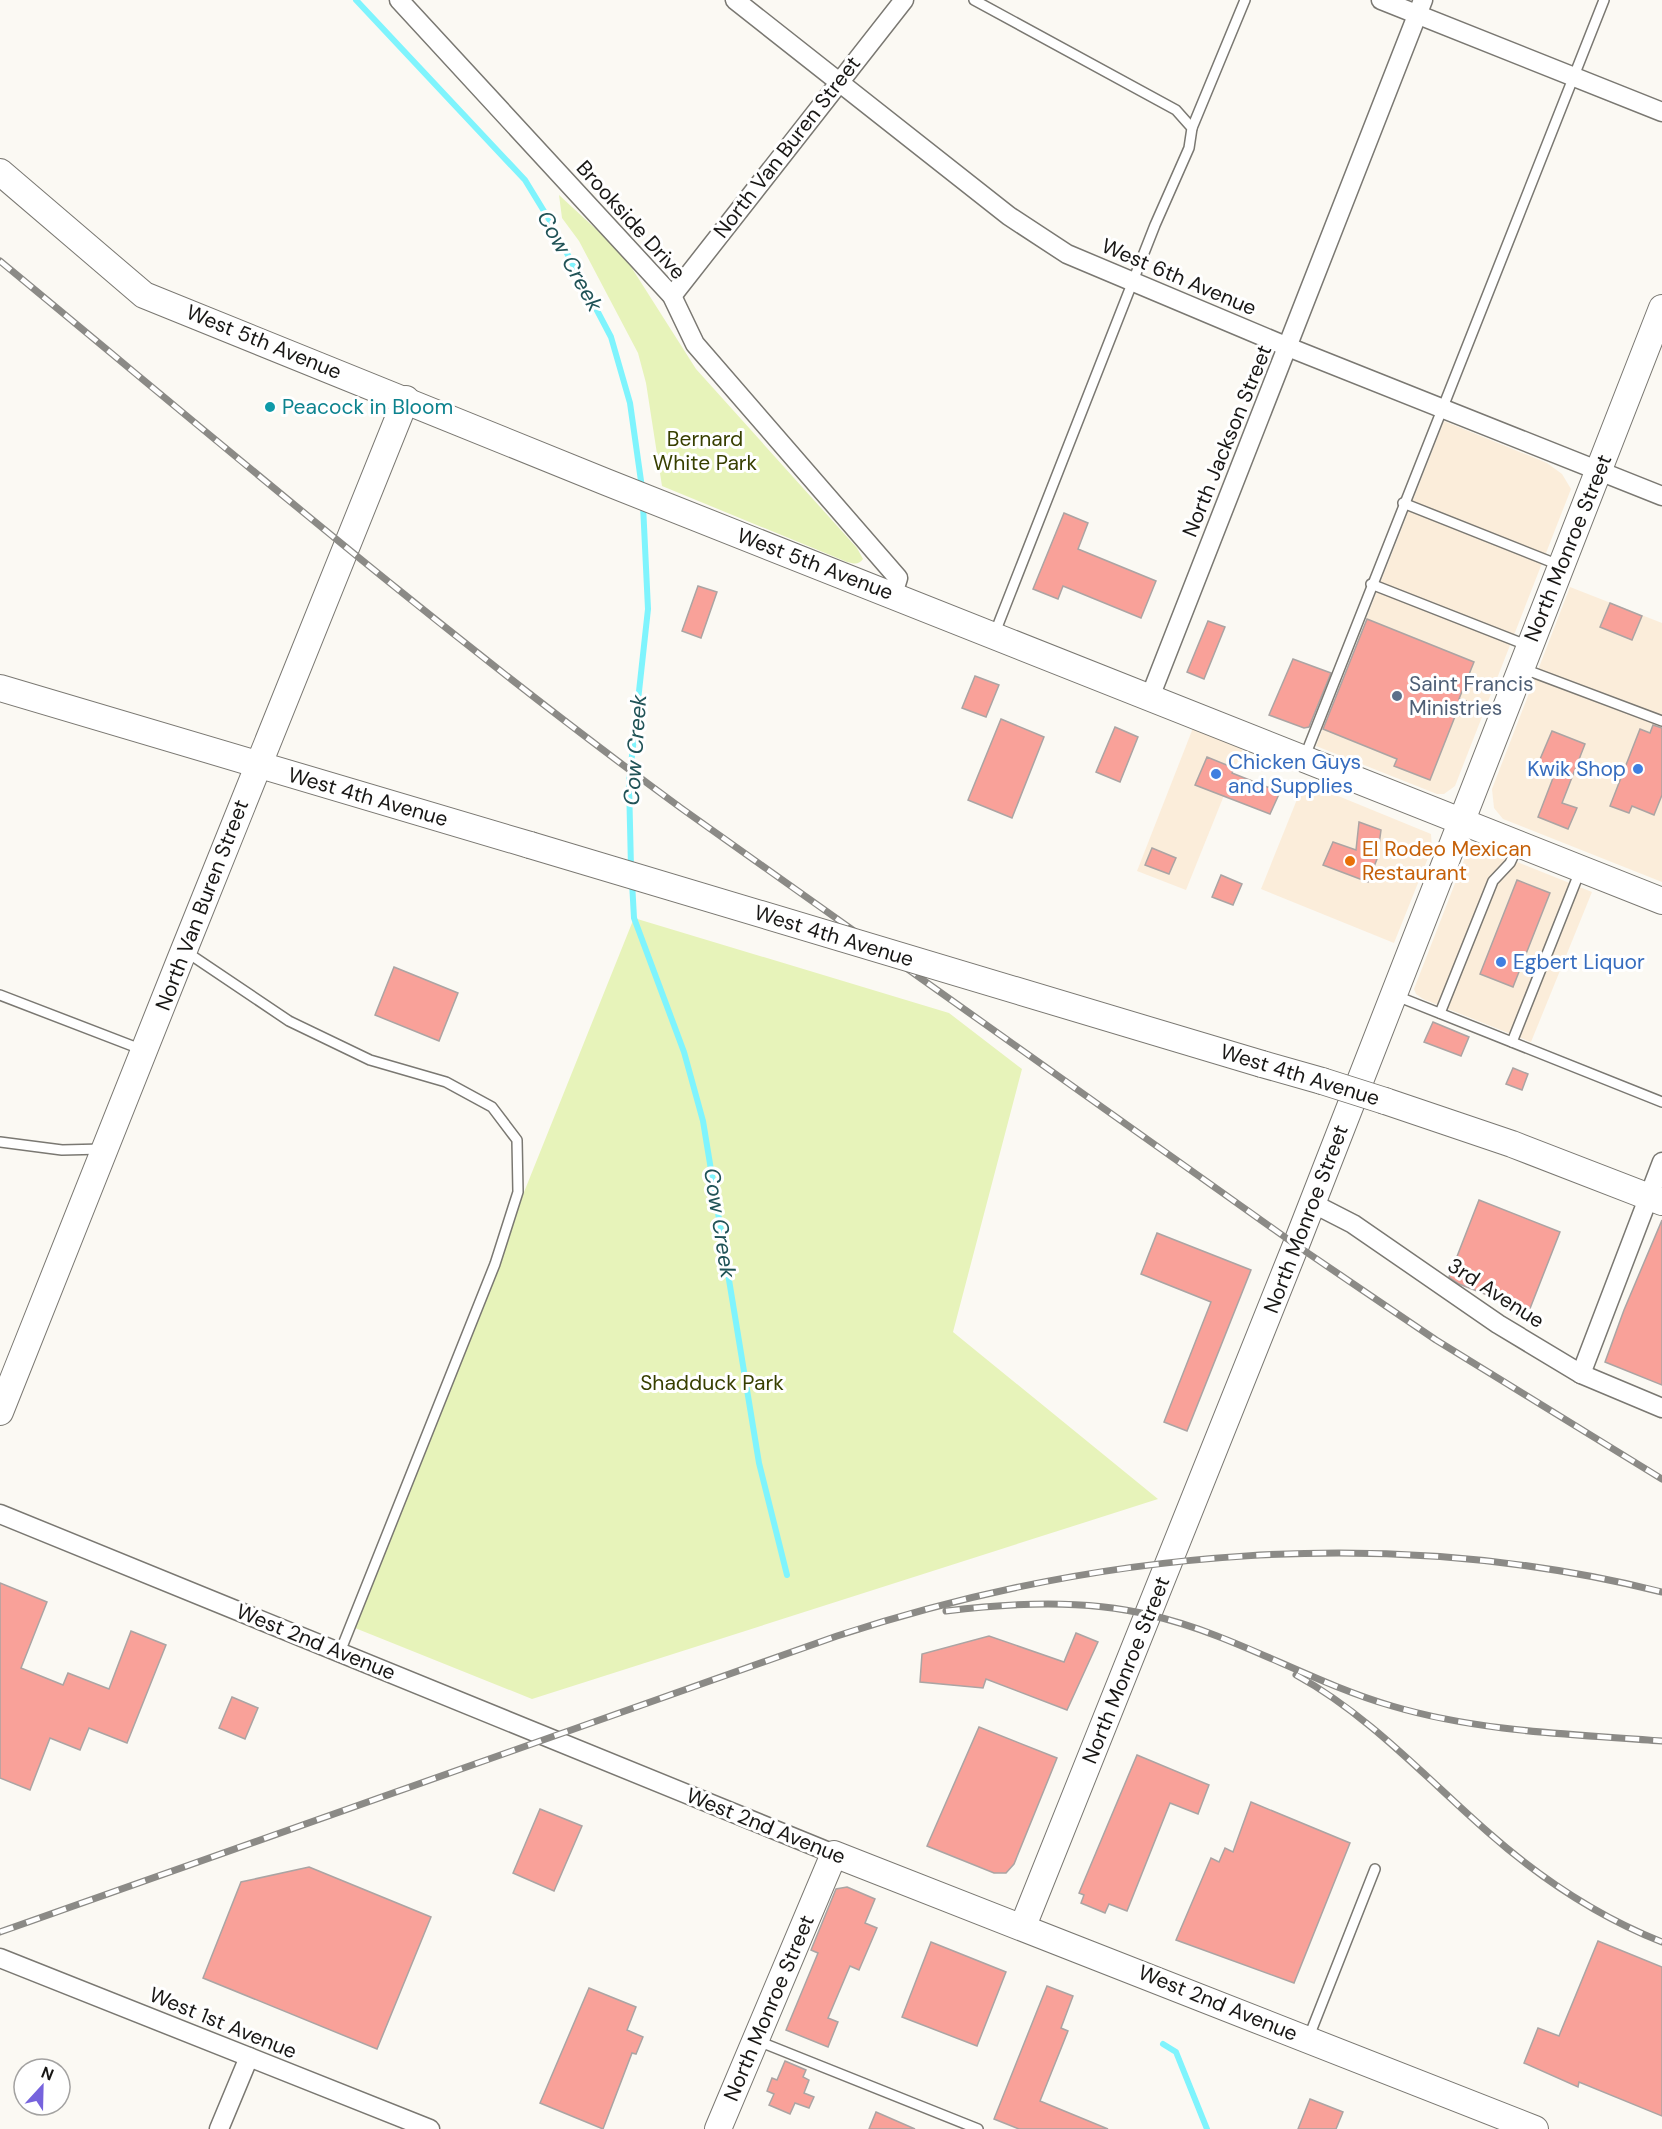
<svg xmlns="http://www.w3.org/2000/svg" width="1662" height="2129" font-family="'DM Sans',sans-serif">
<rect width="100%" height="100%" fill="#fbf9f3"/>
<g fill="#fbedda">
<polygon points="1444,421 1547,463 1562,474 1571,489 1455,786 1444,794 1437,794 1316,746"/>
<polygon points="1570,587 1662,623 1662,882 1503,819 1494,808 1492,789"/>
<polygon points="1193,728 1243,748 1186,890 1137,871"/>
<polygon points="1304,782 1431,834 1432,848 1394,943 1261,889"/>
<polygon points="1477,851 1502,856 1592,892 1531,1042 1423,999 1416,994 1414,989 1466,855"/>
</g>
<g fill="#e7f3ba">
<path d="M559 195 611 243 628 262 696 369 857 548 863 559C858 565 855 564 847 562L662 486 646 383 638 353 579 241 562 218Z"/>
<polygon points="634,918 949,1013 1022,1069 953,1332 1158,1499 532,1699 350,1626"/>
</g>
<g fill="none" stroke-linecap="round" stroke-linejoin="round">
<g stroke="#7ff4fd" stroke-width="6">
<polyline points="356,0 525,180 550,221 611,337 630,403 642,488"/>
<polyline points="631,868 629,783 648,609 643,505"/>
<polyline points="632,882 634,918 684,1052 703,1121 759,1463 787,1575"/>
<polyline points="1163,2044 1176,2052 1207,2129"/>
</g>
</g>
<g fill="#f9a199" stroke="#aba4a3" stroke-width="1.5">
<polygon points="1064,513 1088,523 1078,549 1156,581 1141,618 1063,586 1058,599 1033,589"/>
<polygon points="698,586 717,592 701,638 682,631"/>
<polygon points="1610,603 1642,616 1632,640 1600,627"/>
<polygon points="1367,619 1474,662 1459,699 1466,701 1461,716 1456,714 1430,780 1394,766 1397,759 1323,729"/>
<polygon points="1208,621 1225,627 1204,679 1187,672"/>
<polygon points="1293,659 1331,673 1309,727 1304,728 1269,715"/>
<polygon points="975,676 999,685 986,717 962,708"/>
<polygon points="1001,719 1044,737 1012,818 968,800"/>
<polygon points="1653,725 1662,728 1662,795 1654,815 1632,806 1629,813 1610,806 1640,729 1650,733"/>
<polygon points="1115,727 1138,737 1120,782 1096,772"/>
<polygon points="1552,731 1585,744 1562,803 1577,808 1568,829 1538,817 1553,778 1535,771"/>
<polygon points="1207,757 1234,768 1232,773 1280,792 1270,814 1195,785"/>
<polygon points="1359,822 1381,830 1377,859 1368,882 1323,865 1333,842 1356,850"/>
<polygon points="1152,848 1176,858 1169,874 1145,865"/>
<polygon points="1221,875 1242,884 1233,905 1212,897"/>
<polygon points="1517,880 1550,893 1513,987 1480,974"/>
<polygon points="394,967 458,993 439,1041 375,1015"/>
<polygon points="1433,1022 1469,1037 1461,1056 1424,1042"/>
<polygon points="1513,1068 1528,1074 1522,1090 1506,1084"/>
<polygon points="1479,1200 1560,1232 1529,1311 1459,1284 1449,1277"/>
<polygon points="1662,1220 1662,1385 1605,1362 1624,1310"/>
<polygon points="1157,1233 1251,1270 1187,1431 1164,1422 1211,1302 1141,1274"/>
<polygon points="0,1583 47,1602 21,1668 63,1685 68,1673 109,1689 131,1631 166,1645 127,1743 89,1728 80,1750 50,1738 30,1790 0,1778"/>
<polygon points="1076,1633 1098,1642 1067,1710 986,1679 983,1688 920,1682 922,1654 989,1636 1064,1662"/>
<polygon points="232,1697 258,1708 245,1739 219,1728"/>
<polygon points="979,1727 1057,1758 1014,1864 1006,1873 994,1873 927,1846"/>
<polygon points="1137,1755 1209,1785 1198,1814 1170,1803 1127,1911 1109,1904 1105,1913 1081,1903 1084,1895 1079,1893"/>
<polygon points="1251,1802 1350,1843 1294,1983 1176,1940 1211,1858 1219,1862 1225,1848 1233,1852"/>
<polygon points="540,1809 582,1826 554,1891 513,1873"/>
<polygon points="309,1867 431,1917 377,2049 203,1978 241,1882"/>
<polygon points="847,1887 875,1899 865,1923 877,1928 859,1970 850,1966 828,2018 838,2022 828,2047 786,2030 818,1953 811,1950 836,1889"/>
<polygon points="1598,1941 1662,1967 1662,2116 1579,2082 1578,2087 1524,2063 1538,2028 1559,2036"/>
<polygon points="931,1942 1006,1972 977,2046 902,2017"/>
<polygon points="1047,1986 1073,1996 1061,2028 1068,2031 1040,2101 1108,2129 1019,2129 994,2119"/>
<polygon points="589,1988 636,2007 627,2030 643,2037 636,2054 632,2053 603,2129 540,2103"/>
<polygon points="785,2061 806,2070 803,2077 809,2080 804,2093 814,2097 809,2108 795,2103 790,2114 769,2105 774,2094 767,2091 772,2078 777,2080"/>
<polygon points="1310,2099 1343,2112 1336,2129 1298,2129"/>
<polygon points="876,2112 915,2129 869,2129"/>
</g>
<g fill="none" stroke-linecap="round" stroke-linejoin="round">
<g stroke="#7a7872" stroke-width="12">
<g id="lane">
<polyline points="974,0 1176,110 1192,128 1189,148 1155,225 994,635"/>
<polyline points="1192,128 1245,0"/>
<polyline points="1403,503 1559,565"/>
<polyline points="1371,584 1529,646"/>
<polyline points="1524,669 1662,721"/>
<polyline points="1305,756 1604,0"/>
<polyline points="185,951 289,1021 370,1060 446,1082 492,1107 517,1140 518,1192 495,1264 340,1652"/>
<polyline points="0,995 143,1050"/>
<polyline points="1394,995 1662,1102"/>
<polyline points="1440,1013 1493,881 1510,863 1518,846"/>
<polyline points="1512,1042 1580,871"/>
<polyline points="0,1142 62,1150 103,1149"/>
<polyline points="1308,2039 1375,1869"/>
<polyline points="758,2041 978,2129"/>
</g>
</g>
<g stroke="#7a7872" stroke-width="21">
<g id="street">
<polyline points="399,0 672,296 695,344 898,578 893,594"/>
<polyline points="735,0 1009,216 1067,254 1288,347 1662,496"/>
<polyline points="1381,0 1662,112"/>
<polyline points="672,296 904,0"/>
<polyline points="1150,697 1423,0"/>
<polyline points="1312,1203 1353,1224 1498,1324 1581,1374 1662,1408"/>
<polyline points="1581,1374 1662,1162"/>
<polyline points="0,1514 834,1854"/>
<polyline points="0,1958 430,2129"/>
<polyline points="219,2129 249,2057"/>
</g>
</g>
<g stroke="#7a7872" stroke-width="28">
<g id="secondary">
<polyline points="0,172 144,295 606,482 1662,901"/>
<polyline points="0,688 530,845"/>
<polyline points="1262,1064 1322,1081"/>
<polyline points="1385,1101 1512,1144 1662,1202"/>
<path d="M0 1412C135 1074 268 736 406 399"/>
<polyline points="1023,1926 1296,1245 1662,308"/>
<polyline points="718,2129 834,1854 1535,2129"/>
</g>
</g>
<use href="#lane" stroke="#fff" stroke-width="9"/>
<use href="#street" stroke="#fff" stroke-width="18"/>
<use href="#secondary" stroke="#fff" stroke-width="26"/>
<g stroke="#8b8a86" stroke-width="7">
<g id="rail">
<path d="M0 261C224 446 446 636 681 808L1296 1245 1436 1340 1662 1479"/>
<path d="M946 1611C1012 1603 1084 1599 1150 1615 1234 1634 1309 1682 1392 1706 1480 1732 1571 1734 1662 1741"/>
<path d="M1296 1675C1369 1715 1426 1778 1489 1833 1540 1878 1599 1917 1662 1942"/>
<path d="M0 1932 837 1636C1101 1549 1391 1524 1662 1592"/>
</g>
</g>
<use href="#rail" stroke="#fff" stroke-width="4.5" stroke-dasharray="14" stroke-linecap="butt"/>
<g stroke="#7a7872" stroke-width="28" stroke-linecap="butt">
<g id="secondary-bridge">
<polyline points="530,845 1262,1064"/>
<polyline points="1322,1081 1385,1101"/>
</g>
</g>
<use href="#secondary-bridge" stroke="#fff" stroke-width="26"/>
</g>
<circle fill="#0f9aa8" stroke="#fff" stroke-width="2" cx="270" cy="407" r="6"/>
<circle fill="#5c6f8a" stroke="#fff" stroke-width="2" cx="1397" cy="696" r="6"/>
<g fill="#3f7fe0" stroke="#fff" stroke-width="2">
<circle cx="1638" cy="769" r="6"/>
<circle cx="1216" cy="774" r="6"/>
<circle cx="1501" cy="962" r="6"/>
</g>
<circle fill="#e8710a" stroke="#fff" stroke-width="2" cx="1350" cy="861" r="6"/>
<g text-anchor="middle" dominant-baseline="central" stroke-width="6" stroke-linejoin="round" paint-order="stroke">
<g font-size="21" fill="#181715" stroke="#fff">
<text transform="translate(787 147) rotate(-52)">North Van Buren Street</text>
<text transform="translate(631 220) rotate(48)">Brookside Drive</text>
<text transform="translate(1179 277) rotate(23)">West 6th Avenue</text>
<text transform="translate(264 342) rotate(22)">West 5th Avenue</text>
<text transform="translate(1227 441) rotate(-68)">North Jackson Street</text>
<text transform="translate(1568 548) rotate(-68)">North Monroe Street</text>
<text transform="translate(815 564) rotate(21)">West 5th Avenue</text>
<text transform="translate(368 797) rotate(16)">West 4th Avenue</text>
<text transform="translate(202 905) rotate(-69)">North Van Buren Street</text>
<text transform="translate(834 936) rotate(17)">West 4th Avenue</text>
<text transform="translate(1300 1075) rotate(17)">West 4th Avenue</text>
<text transform="translate(1306 1219) rotate(-69)">North Monroe Street</text>
<text transform="translate(1496 1293) rotate(33)">3rd Avenue</text>
<text transform="translate(316 1642) rotate(22)">West 2nd Avenue</text>
<text transform="translate(1126 1670) rotate(-68)">North Monroe Street</text>
<text transform="translate(766 1826) rotate(22)">West 2nd Avenue</text>
<text transform="translate(1218 2003) rotate(22)">West 2nd Avenue</text>
<text transform="translate(769 2008) rotate(-67)">North Monroe Street</text>
<text transform="translate(223 2023) rotate(22)">West 1st Avenue</text>
</g>
<g font-size="21" fill="#0d838f" stroke="#fff" text-anchor="start">
<text x="282" y="407">Peacock in Bloom</text>
</g>
<g font-size="21" fill="#373f00" stroke="#fff">
<text x="705" y="439">Bernard<tspan x="705" dy="24">White Park</tspan></text>
<text x="712" y="1383">Shadduck Park</text>
</g>
<g font-size="21" fill="#4e5e75" stroke="#fff" text-anchor="start">
<text x="1409" y="684">Saint Francis<tspan x="1409" dy="24">Ministries</tspan></text>
</g>
<g font-size="21" fill="#366cbe" stroke="#fff" text-anchor="start">
<text x="1228" y="762">Chicken Guys<tspan x="1228" dy="24">and Supplies</tspan></text>
<text x="1626" y="769" text-anchor="end">Kwik Shop</text>
<text x="1513" y="962">Egbert Liquor</text>
</g>
<g font-size="21" fill="#c56008" stroke="#fff" text-anchor="start">
<text x="1362" y="849">El Rodeo Mexican<tspan x="1362" dy="24">Restaurant</tspan></text>
</g>
<g font-size="22" font-style="italic" fill="#205357" stroke="#fff">
<text transform="translate(570 261) rotate(61)">Cow Creek</text>
<text transform="translate(635 750) rotate(-86)">Cow Creek</text>
<text transform="translate(720 1223) rotate(81)">Cow Creek</text>
</g>
</g>
<g transform="translate(42 2087) rotate(22)"><circle r="28" fill="#ffffff" stroke="#a3a2a1" stroke-width="1.5"/>
<path d="M0-4.5L10 22L0 15L-10 22Z" fill="#7663dd"/>
<text y="-9" font-size="16" font-weight="bold" text-anchor="middle" fill="#181715">N</text>
</g>
</svg>
